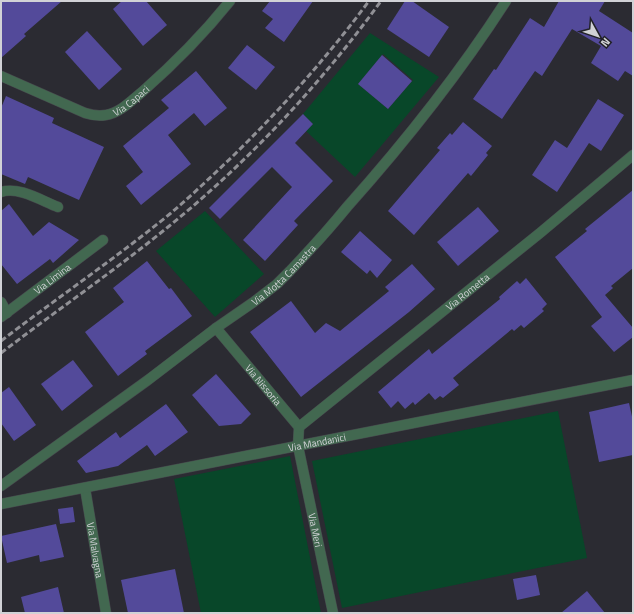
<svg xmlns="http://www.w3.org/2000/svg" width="634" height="614" font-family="'Titillium Web',sans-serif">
<rect width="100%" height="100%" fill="#2b2b32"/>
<g fill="#084729" fill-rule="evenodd">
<path d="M370 33 439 77 355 177 306 131 313 124 303 114ZM383 54 413 80 388 109 358 84Z"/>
<polygon points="205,211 264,274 215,317 156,251"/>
<polygon points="558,411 587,558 342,608 312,461"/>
<polygon points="290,456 321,613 201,613 174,479"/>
</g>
<g fill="#534a9a">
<polygon points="1,1 62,1 24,34 26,36 1,58"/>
<polygon points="122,1 146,1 167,25 143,46 113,9"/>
<polygon points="270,1 313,1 284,42 265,28 273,19 262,11"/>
<polygon points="405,1 412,1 449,27 429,57 387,29"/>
<polygon points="559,1 605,1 599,11 633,33 633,76 625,71 618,81 591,63 601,46 572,29 542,76 535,71 502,119 473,99 494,69 496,70 530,18 544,27"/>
<polygon points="87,31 122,69 99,90 65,52"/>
<polygon points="247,45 275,67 256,90 228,68"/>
<polygon points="382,55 412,81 388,109 358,84"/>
<polygon points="196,71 227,108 205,126 194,113 168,135 191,164 141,205 126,186 143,172 123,146 169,108 161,100"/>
<polygon points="6,96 54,118 52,123 104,147 79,200 28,177 25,184 1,174 1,108"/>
<polygon points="598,99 624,115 601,151 589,143 557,192 532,175 555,140 567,148"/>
<polygon points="303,114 313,124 295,143 333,181 294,221 298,225 265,261 243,240 292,187 272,167 220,219 209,208"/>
<polygon points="463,122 492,146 486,153 488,155 471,176 468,173 414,235 388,211 440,150 437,148 450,133 452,135"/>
<polygon points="633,190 633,268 611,286 613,288 605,295 633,328 633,337 614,352 591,326 602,317 555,257 587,231 585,229"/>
<polygon points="9,204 33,236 49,222 79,240 53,263 50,259 17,284 1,264 1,211"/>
<polygon points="478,207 499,231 458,266 437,242"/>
<polygon points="360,231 392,260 377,278 370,270 367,274 341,252"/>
<polygon points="147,261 169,289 171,288 192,316 145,351 147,354 118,376 85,332 124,302 113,288"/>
<polygon points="412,264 435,289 409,312 301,397 250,332 291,301 315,333 326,323 340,331 389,291 385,287"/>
<polygon points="526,278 547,304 542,309 544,311 524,328 521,325 514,331 512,329 453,378 459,385 443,398 440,396 435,400 429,393 415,405 413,402 405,409 398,401 391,408 378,392 429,349 432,354 500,299 499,297 517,281 520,284"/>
<polygon points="73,360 93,386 62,411 41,384"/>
<polygon points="216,374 251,414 241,424 219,426 192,395"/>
<polygon points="9,387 36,425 14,441 1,423 1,393"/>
<polygon points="629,403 633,421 633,455 599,462 589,412"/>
<polygon points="166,404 188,432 155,456 147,445 118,466 86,473 77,461 116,432 120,438"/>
<polygon points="73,507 75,522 60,524 58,509"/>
<polygon points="56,524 64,557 40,562 39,555 7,563 1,536"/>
<polygon points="175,569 184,613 128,613 121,580"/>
<polygon points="536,575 540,595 517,600 513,579"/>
<polygon points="58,587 64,613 25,613 21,597"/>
<polygon points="587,591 605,613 561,613"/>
</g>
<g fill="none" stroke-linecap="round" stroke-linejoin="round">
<g stroke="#46464c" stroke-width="11">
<g id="minor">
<path id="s1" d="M1 76 85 113C91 115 99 116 106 115 120 113 132 100 142 92 176 62 202 36 230 1"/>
<path d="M1 192C19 186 42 201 58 207"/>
<polyline points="1,302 7,313"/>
<path id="s2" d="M1 317 103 240"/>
<path id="s3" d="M216 328 299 427 298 446 333 613"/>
<path id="s4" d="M299 427 540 233 633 155"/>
<path id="s5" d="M1 486 148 380 216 328 255 301 277 284 290 271C310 250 329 229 347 207 405 142 459 74 506 1"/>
<path id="s6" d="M85 488 106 613"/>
<path id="s7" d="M1 504 633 380"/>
</g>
</g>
<use href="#minor" stroke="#426850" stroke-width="10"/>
<g stroke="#909095" stroke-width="3" stroke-dasharray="6 3" stroke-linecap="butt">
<path d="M1 341C57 298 116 258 171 213 192 195 213 175 233 156 283 107 328 56 369 1"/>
<path d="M1 353C56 311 114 271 168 227 248 162 320 85 381 1"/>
</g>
</g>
<g text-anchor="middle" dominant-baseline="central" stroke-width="4" stroke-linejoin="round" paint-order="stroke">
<g font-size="10" fill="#d1d2d6" stroke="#222228">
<text stroke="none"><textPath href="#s1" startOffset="142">Via Capaci</textPath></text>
<text stroke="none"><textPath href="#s5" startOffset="353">Via Motta Camastra</textPath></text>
<text stroke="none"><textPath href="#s2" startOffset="64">Via Limina</textPath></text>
<text stroke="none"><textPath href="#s4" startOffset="216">Via Rometta</textPath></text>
<text stroke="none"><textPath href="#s3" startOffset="74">Via Nissoria</textPath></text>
<text stroke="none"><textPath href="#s7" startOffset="322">Via Mandanici</textPath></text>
<text stroke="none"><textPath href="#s3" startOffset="234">Via Meri</textPath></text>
<text stroke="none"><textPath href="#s6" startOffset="63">Via Malvagna</textPath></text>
</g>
</g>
<rect width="634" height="614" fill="none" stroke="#d1d2d6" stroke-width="4"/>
<g transform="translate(598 36) rotate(130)" stroke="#222228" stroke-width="3" paint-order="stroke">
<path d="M0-3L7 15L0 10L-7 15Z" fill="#d1d2d6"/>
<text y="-6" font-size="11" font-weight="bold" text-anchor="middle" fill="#d1d2d6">N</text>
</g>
</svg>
